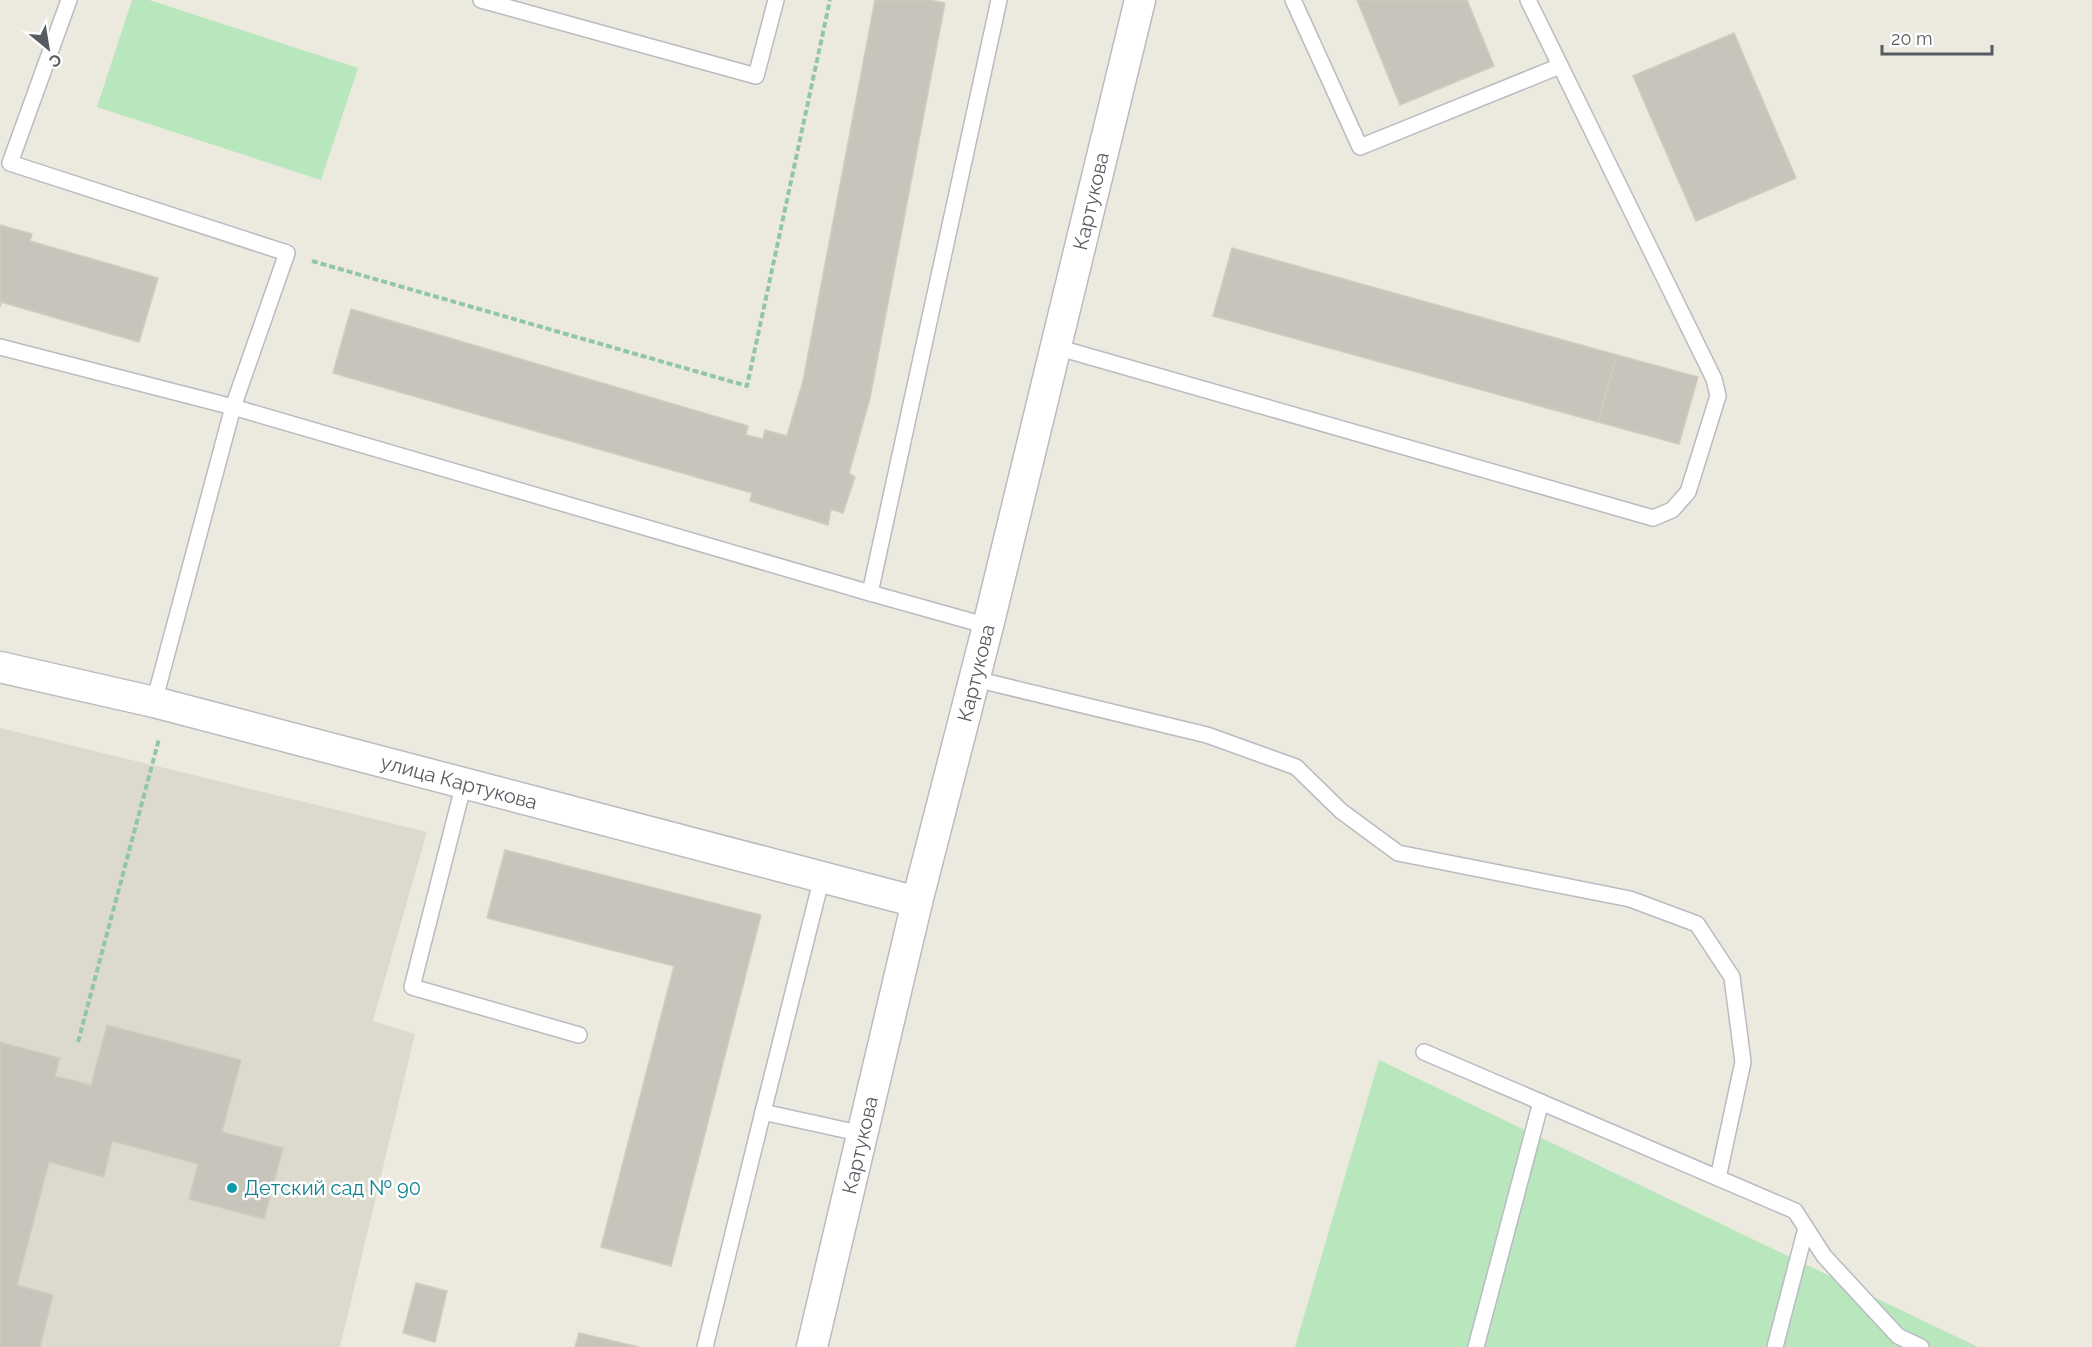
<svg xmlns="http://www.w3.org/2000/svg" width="2092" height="1347" font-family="Raleway,sans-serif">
<rect width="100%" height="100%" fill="#eceade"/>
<polygon fill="#dbdacd" points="0,728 427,832 373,1021 415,1034 340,1347 0,1347"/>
<g fill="#b8e6bd">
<polygon points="132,0 149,0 358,68 321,180 97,107"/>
<polygon points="1379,1060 1978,1347 1295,1347"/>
</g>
<g fill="#c7c4bb" stroke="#d1ccbc" stroke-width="1.5">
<polygon points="875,0 929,0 945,3 870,398 849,473 855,477 843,513 831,509 828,525 750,501 752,493 333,373 351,309 748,426 746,435 763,439 765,430 787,436 803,381"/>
<polygon points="1357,0 1467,0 1494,66 1400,105"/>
<polygon points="1734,33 1796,178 1696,221 1633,76"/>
<polygon points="0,225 32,234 30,241 158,278 139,342 1,302 0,307"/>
<polygon points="1232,248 1617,355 1598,422 1213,316"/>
<polygon points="1617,355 1698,377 1679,444 1598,422"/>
<polygon points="505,850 761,915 671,1266 601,1247 674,966 487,918"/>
<polygon points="107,1025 241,1060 222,1132 283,1148 264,1219 189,1199 198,1164 112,1141 104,1177 49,1162 17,1285 53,1295 40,1347 0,1347 0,1042 60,1058 55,1076 91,1085"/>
<polygon points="416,1283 447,1291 435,1342 403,1333"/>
<polygon points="579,1333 639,1347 575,1347"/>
</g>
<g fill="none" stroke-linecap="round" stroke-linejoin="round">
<g stroke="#b9bbc2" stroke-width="18">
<g id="lane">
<polyline points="69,0 10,163 287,253 233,407 154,702"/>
<polyline points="481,0 756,76 776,0"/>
<polyline points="1293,0 1360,147 1560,66"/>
<polyline points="0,347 233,407 870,593"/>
<polyline points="1056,347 1653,518 1672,510 1688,492 1718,396 1714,379 1528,0"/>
<polyline points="988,626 870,593 999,0"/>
<polyline points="975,679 1207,735 1296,767 1341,811 1398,853 1630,899 1697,924 1732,977 1743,1062 1718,1178"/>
<polyline points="464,783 412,987 579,1035"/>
<polyline points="1424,1052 1795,1211 1824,1256 1898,1336 1921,1347"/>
<polyline points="763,1112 822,877"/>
<polyline points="705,1347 763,1112 863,1134"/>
<polyline points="1476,1347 1541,1102"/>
<polyline points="1775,1347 1806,1228"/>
</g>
</g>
<g stroke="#b9bbc2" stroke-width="33">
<g id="street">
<polyline points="0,667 154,702 917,902"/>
<polyline points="812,1347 917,902 988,626 1140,0"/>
</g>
</g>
<g stroke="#91c6a6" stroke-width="4" stroke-dasharray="6 3" stroke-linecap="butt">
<polyline points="312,261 747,386 830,0"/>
<polyline points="78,1042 159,739"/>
</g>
<use href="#lane" stroke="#fff" stroke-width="15"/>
<use href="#street" stroke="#fff" stroke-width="30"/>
</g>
<circle fill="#0f9aa8" stroke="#fff" stroke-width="2" cx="232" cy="1188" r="6"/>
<g text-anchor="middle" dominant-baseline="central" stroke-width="5" stroke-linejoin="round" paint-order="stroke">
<g font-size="20" fill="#575b61" stroke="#fff">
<text transform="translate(1091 201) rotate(-77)">Картукова</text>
<text transform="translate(976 673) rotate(-76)">Картукова</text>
<text transform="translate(459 782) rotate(15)">улица Картукова</text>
<text transform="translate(860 1145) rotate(-77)">Картукова</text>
</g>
<g font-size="20" fill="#0d838f" stroke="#fff" text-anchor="start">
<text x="244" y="1188">Детский сад № 90</text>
</g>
</g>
<g transform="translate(48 48) rotate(150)" stroke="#ffffff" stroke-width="4.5" paint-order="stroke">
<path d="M0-4.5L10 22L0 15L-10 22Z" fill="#575b61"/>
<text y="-9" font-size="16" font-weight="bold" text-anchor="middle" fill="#575b61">С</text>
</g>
<path d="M1882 45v9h110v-9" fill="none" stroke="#575b61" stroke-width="3"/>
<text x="1891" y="45" font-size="18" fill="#575b61" stroke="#ffffff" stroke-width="4.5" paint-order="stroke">20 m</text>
</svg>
